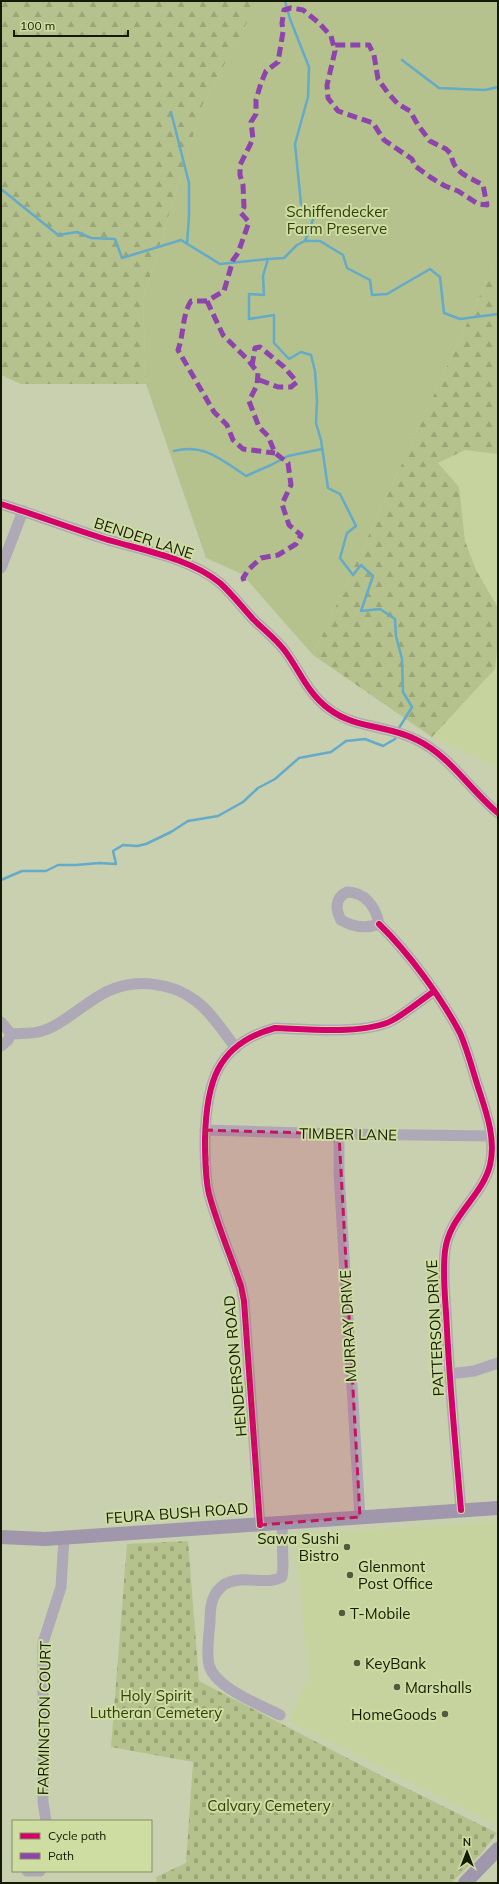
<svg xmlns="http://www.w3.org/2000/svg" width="499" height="1884" font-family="Mulish,sans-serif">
<defs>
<pattern id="forest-firs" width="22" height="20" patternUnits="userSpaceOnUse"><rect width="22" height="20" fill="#b5c28d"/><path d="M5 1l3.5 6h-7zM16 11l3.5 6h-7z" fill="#9ba678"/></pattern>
<pattern id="cemetery-stones" width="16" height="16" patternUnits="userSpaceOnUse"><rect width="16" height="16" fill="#b5c28d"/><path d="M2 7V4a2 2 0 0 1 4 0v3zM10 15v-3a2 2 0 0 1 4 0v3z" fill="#9ba678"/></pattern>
</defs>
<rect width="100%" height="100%" fill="#c8d0af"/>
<g fill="#c6d39f">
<polygon points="465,450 498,454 498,608 476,570 465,541 459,487 438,462"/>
<polygon points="498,641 498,768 432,737 495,669"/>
<polygon points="498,1521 498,1826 289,1721 309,1676 294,1535"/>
</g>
<g fill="url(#forest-firs)">
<polygon points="1,1 259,1 203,104 143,300 146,384 21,384 1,375"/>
<polygon points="498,256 498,454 465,450 438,463 459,487 465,541 476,570 498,608 498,641 495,669 432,737 313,655"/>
</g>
<polygon fill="url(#cemetery-stones)" points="188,1541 199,1681 382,1776 497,1833 481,1854 451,1883 157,1883 156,1877 186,1863 193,1762 111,1747 127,1544"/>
<polygon fill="#b5c28d" points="259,1 498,1 498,256 313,655 242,574 206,558 146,384 143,300 203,104"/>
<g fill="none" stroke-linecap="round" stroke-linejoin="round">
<g stroke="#64aac9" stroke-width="2.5">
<polyline points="285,1 290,19 309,67 308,97 295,144 301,204 314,217 305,241"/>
<polyline points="402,60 439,88 485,90 498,87"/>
<polyline points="171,112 189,183 189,216 187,244"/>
<polyline points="1,189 58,235 77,232 91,238 115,239 122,258 181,240 220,264 268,259"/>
<path d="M174 451C204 443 222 460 246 476L271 465 288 456 322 449"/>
<polyline points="399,728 412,707 403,692 402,659 396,636 395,619 380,609 361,611 373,576 361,565 353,575 340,558 347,533 356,526 340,494 328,488 321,440 316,423 317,400 315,371 311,355 301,352 289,359 274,343 274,315 249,319 249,294 264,295 263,276 268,259 284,258 297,245 305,241 320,241 343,255 347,268 370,280 372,295 387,294 430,269 440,277 444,313 460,319 498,314"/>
<polyline points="1,880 22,871 46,871 58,865 76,865 99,863 116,864 113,851 123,845 137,846 146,844 171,832 188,821 218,816 243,802 258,788 275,779 299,758 331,752 346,741 365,739 383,746 395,739 396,735"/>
</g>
<g stroke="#aea8b7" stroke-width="11">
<path d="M1 504C36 515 70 528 105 539 141 550 190 558 220 583 232 594 242 607 253 619 264 630 276 639 285 651 300 671 308 694 329 709 355 729 389 725 417 740 450 756 470 790 498 813"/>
<polyline points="1,568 23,511"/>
<path d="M347 892C365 892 376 907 379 924 366 929 353 927 341 920 335 909 335 898 347 892Z"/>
<path d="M379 924C408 952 441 997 460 1033 468 1051 473 1072 479 1090 487 1114 496 1140 490 1165 482 1197 449 1216 445 1251 442 1277 446 1304 447 1330 450 1390 456 1450 461 1510"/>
<polyline points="1,1022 11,1034 8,1040 1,1046"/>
<path d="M11 1034C20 1033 30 1034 38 1032 58 1029 87 1001 106 992 135 978 171 982 196 1001 212 1013 224 1033 236 1048"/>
<polyline points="205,1130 339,1134 491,1136"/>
<polyline points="339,1134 339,1173 360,1517"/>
<polyline points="449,1374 474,1371 498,1363"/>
<path d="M260 1525 244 1301 241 1286C231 1257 217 1224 209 1194 205 1177 205 1158 205 1140 206 1084 216 1044 275 1028 306 1029 366 1035 393 1020 407 1012 420 1001 433 992"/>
<path d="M280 1715C261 1705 215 1688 209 1665 206 1652 209 1635 210 1622 210 1608 211 1593 225 1584 243 1574 266 1586 282 1577L283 1567 282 1523"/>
<polyline points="46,1821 43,1802 43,1643 61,1587 64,1538"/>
<polyline points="27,1871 40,1871"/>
</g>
<g stroke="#a097ac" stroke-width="14">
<polyline points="1,1537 45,1539 498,1508"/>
<polyline points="465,1883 498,1849"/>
</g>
<g stroke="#8e44ad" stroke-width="5" stroke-dasharray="10 5" stroke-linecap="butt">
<path d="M207 301H191C182 315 184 334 178 350L214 412 227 425 233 440 243 449 275 453"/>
<polyline points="252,366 255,348 260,347 284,367 297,382 291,387 278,387 257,379"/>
<path d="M244 581 243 578 249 569 261 558 278 555 296 544 301 535 289 525 282 504 291 485 288 463 275 453 268 436 259 427 249 401 257 385 258 373 249 361 223 335 207 301 224 291 233 260 238 253 249 222 241 213 244 207 243 185 240 175V165L253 139 251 122 256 114V100L261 83 266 71 278 62 283 32 282 23 284 10 291 8 303 10 319 23 331 36 335 51 327 85 328 98 338 111 373 123 384 140 412 159 415 166 430 177 445 186 458 191 478 204 487 205 483 185C468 176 454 174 451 154L446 149 430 141 418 125 410 111 398 104 388 93 378 79 374 55 369 45H334"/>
</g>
<g stroke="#cedda2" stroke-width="8">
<g id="cycleway">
<path d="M1 504C36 515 70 528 105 539 141 550 190 558 220 583 232 594 242 607 253 619 264 630 276 639 285 651 300 671 308 694 329 709 355 729 389 725 417 740 450 756 470 790 498 813"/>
<path d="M379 924C408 952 441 997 460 1033 468 1051 473 1072 479 1090 487 1114 496 1140 490 1165 482 1197 449 1216 445 1251 442 1277 446 1304 447 1330 450 1390 456 1450 461 1510"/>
<path d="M260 1525 244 1301 241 1286C231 1257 217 1224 209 1194 205 1177 205 1158 205 1140 206 1084 216 1044 275 1028 306 1029 366 1035 393 1020 407 1012 420 1001 433 992"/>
</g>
</g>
<use href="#cycleway" stroke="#d6006c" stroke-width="6"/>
</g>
<path fill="#c2185b" fill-opacity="0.2" stroke="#c2185b" stroke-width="3" stroke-dasharray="8 5" stroke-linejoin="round" d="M205 1130 339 1134 360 1517 260 1525 244 1301 209 1194Z"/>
<g fill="#545a40" stroke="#cedda2" stroke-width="1.5">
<circle cx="347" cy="1547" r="4"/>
<circle cx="350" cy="1575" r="4"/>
<circle cx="342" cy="1613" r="4"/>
<circle cx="357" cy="1663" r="4"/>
<circle cx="397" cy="1687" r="4"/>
<circle cx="445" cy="1714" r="4"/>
</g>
<g text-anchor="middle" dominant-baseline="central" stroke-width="4" stroke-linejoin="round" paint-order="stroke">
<g font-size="15" fill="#353f0a" stroke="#cedda2">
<text x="337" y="211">Schiffendecker<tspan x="337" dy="17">Farm Preserve</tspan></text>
<text x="156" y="1695">Holy Spirit<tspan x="156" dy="17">Lutheran Cemetery</tspan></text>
<text x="269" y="1805">Calvary Cemetery</text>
</g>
<g font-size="15" fill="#151a04" stroke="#cedda2">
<text transform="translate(144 538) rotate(18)">BENDER LANE</text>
<text transform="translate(348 1134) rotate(1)">TIMBER LANE</text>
<text transform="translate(348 1326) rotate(-93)">MURRAY DRIVE</text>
<text transform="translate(435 1328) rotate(-93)">PATTERSON DRIVE</text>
<text transform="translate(235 1366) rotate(-95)">HENDERSON ROAD</text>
<text transform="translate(177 1513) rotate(-4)">FEURA BUSH ROAD</text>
<text transform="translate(44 1718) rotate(-89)">FARMINGTON COURT</text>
</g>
<g font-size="15" fill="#151a04" stroke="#cedda2" text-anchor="start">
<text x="339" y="1538" text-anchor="end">Sawa Sushi<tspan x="339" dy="17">Bistro</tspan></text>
<text x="358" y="1566">Glenmont<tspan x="358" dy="17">Post Office</tspan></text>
<text x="350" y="1613">T-Mobile</text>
<text x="365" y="1663">KeyBank</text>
<text x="405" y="1687">Marshalls</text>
<text x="437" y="1714" text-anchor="end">HomeGoods</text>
</g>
</g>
<rect width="499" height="1884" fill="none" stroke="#151a04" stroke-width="4"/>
<rect x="12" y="1820" width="140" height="52" fill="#cedda2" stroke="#848f63"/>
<rect x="20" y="1833" width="20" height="6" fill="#d6006c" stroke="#848f63"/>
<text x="48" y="1840" font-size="12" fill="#151a04">Cycle path</text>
<rect x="20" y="1853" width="20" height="6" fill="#8e44ad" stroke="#848f63"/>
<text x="48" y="1860" font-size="12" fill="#151a04">Path</text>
<g transform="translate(467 1852)" stroke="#cedda2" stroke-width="3" paint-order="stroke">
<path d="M0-3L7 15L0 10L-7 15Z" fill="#151a04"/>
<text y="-6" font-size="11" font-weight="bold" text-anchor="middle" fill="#151a04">N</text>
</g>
<path d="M14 30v6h114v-6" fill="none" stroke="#151a04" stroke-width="2"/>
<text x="20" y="30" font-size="12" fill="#151a04" stroke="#cedda2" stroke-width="3" paint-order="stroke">100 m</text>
</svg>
